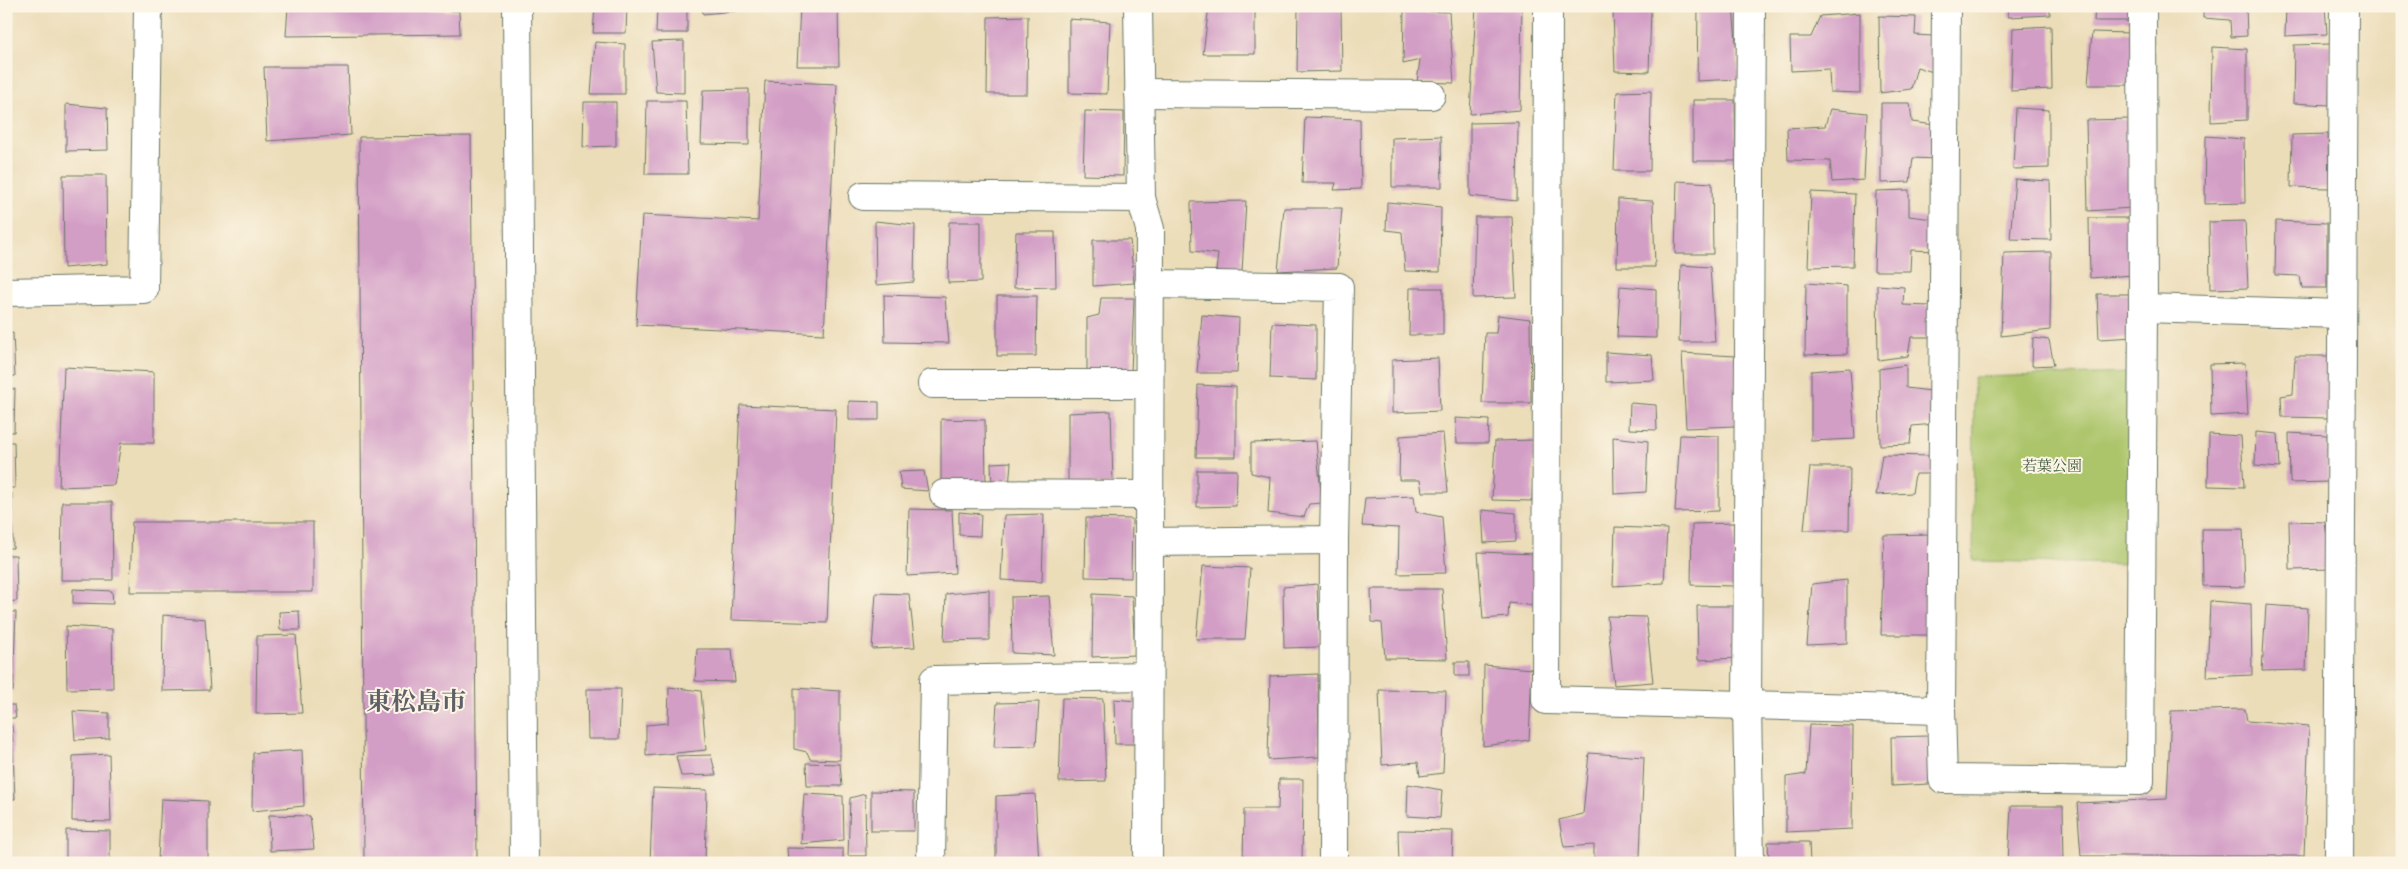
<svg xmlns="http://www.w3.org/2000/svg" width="2408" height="869" font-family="'IM FELL DW Pica','Noto Serif JP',serif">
<rect width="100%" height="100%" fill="#fcf5e5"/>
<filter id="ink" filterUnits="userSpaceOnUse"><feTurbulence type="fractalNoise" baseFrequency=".02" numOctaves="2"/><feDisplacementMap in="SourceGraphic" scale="10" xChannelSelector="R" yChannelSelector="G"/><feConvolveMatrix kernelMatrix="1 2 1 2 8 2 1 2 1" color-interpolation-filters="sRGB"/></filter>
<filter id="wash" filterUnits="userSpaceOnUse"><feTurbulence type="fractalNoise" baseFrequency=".0096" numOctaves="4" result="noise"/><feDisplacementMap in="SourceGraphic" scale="20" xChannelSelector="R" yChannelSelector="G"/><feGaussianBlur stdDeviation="1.12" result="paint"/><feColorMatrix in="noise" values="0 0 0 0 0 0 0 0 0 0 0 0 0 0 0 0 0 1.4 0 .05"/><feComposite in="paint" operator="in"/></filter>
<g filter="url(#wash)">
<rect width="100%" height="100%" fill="#ecddb9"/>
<polygon fill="#acc56a" stroke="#66814f" points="2132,373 2128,564 1973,561 1974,377"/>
<g id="blocks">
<g fill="#d39ec6">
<polygon points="288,6 459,11 460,34 286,36"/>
<polygon points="595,6 627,6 626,33 593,33"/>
<polygon points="657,6 687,6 687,33 656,33"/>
<polygon points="702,6 753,6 754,9 703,14"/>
<polygon points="800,6 838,6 839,66 797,66"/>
<polygon points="1209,6 1255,6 1255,54 1203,54"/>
<polygon points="1476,6 1522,6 1520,110 1470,114"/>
<polygon points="1698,6 1733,6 1739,79 1697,81"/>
<polygon points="2009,6 2050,6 2050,15 2008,17"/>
<polygon points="2095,6 2132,6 2132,21 2094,21"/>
<polygon points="2203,6 2246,6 2247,36 2231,37 2230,20 2203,18"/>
<polygon points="2286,6 2325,6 2327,34 2285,36"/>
<polygon points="1298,7 1341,10 1342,71 1297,72"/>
<polygon points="1651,8 1649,72 1615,71 1613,10"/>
<polygon points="1404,11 1449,12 1454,83 1417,82 1420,60 1403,64"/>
<polygon points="1860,13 1860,93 1830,92 1829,69 1791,71 1790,37 1811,37 1820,16"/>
<polygon points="1028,16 1027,94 987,94 988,17"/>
<polygon points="1879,16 1916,17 1915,35 1933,36 1936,73 1917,67 1911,89 1880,93"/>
<polygon points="1069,19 1110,22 1107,94 1069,93"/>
<polygon points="2051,26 2052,89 2011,91 2013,28"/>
<polygon points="2092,32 2131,33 2133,85 2088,85"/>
<polygon points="684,41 684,93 656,92 652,42"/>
<polygon points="595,42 625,44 625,94 591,94"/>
<polygon points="2330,44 2329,105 2293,103 2294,45"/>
<polygon points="2212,47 2247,49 2247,120 2211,122"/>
<polygon points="264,67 348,67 351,135 267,141"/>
<polygon points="765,81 837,84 824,334 636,325 642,215 758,221"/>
<polygon points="749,89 749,145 701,144 703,90"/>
<polygon points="1651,91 1650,171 1614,171 1617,92"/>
<polygon points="1693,100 1735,100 1736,161 1693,161"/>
<polygon points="647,101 686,101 688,174 645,174"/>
<polygon points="584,102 616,102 616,146 583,147"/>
<polygon points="1881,103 1910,103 1912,122 1935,125 1936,159 1913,158 1910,182 1881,183"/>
<polygon points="66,104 107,108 108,150 66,151"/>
<polygon points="2016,108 2049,110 2049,168 2013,169"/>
<polygon points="1830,109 1867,113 1864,180 1832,182 1830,161 1788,160 1787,128 1825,126"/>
<polygon points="1085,111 1124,112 1123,176 1083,175"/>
<polygon points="1305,117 1360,119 1361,189 1334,190 1336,183 1302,183"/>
<polygon points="2131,119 2131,208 2088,211 2086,120"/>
<polygon points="1518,122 1517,201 1470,196 1470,123"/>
<polygon points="2328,134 2329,188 2291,187 2292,135"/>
<polygon points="471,136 477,861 364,862 359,137"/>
<polygon points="1441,136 1442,187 1392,187 1392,138"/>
<polygon points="2206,136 2244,139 2245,203 2205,204"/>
<polygon points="63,175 106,175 107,264 64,268"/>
<polygon points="2015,179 2050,181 2051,240 2010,239"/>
<polygon points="1677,181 1712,183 1713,254 1675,254"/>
<polygon points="1909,190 1909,216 1933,219 1937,251 1911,250 1910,271 1874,271 1876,191"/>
<polygon points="1811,192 1855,194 1853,266 1808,267"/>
<polygon points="1618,199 1653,201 1655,267 1617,267"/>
<polygon points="1246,201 1242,272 1216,271 1218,254 1192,251 1191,202"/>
<polygon points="1387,202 1441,207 1440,272 1405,271 1402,232 1386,230"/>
<polygon points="1284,208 1342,208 1337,268 1278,271"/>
<polygon points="1475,217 1512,217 1516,297 1473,298"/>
<polygon points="2089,218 2132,218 2133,275 2090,278"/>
<polygon points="875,221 915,225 914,282 876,285"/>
<polygon points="2245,221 2248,288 2210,289 2209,222"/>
<polygon points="2276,221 2327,223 2327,288 2302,288 2300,276 2275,275"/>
<polygon points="949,222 981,222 981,282 948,283"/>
<polygon points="1016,232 1055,232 1056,287 1014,288"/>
<polygon points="1093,240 1130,240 1134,283 1093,286"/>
<polygon points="2051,252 2050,330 2001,336 2004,253"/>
<polygon points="1681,265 1710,267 1715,342 1679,342"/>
<polygon points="1806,283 1847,286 1847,354 1805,355"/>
<polygon points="1877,285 1904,287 1903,305 1931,306 1935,337 1911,337 1908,356 1878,360"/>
<polygon points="1620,286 1656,289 1656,338 1617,337"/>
<polygon points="1410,288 1443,288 1443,335 1409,335"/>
<polygon points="2097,294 2133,294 2135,337 2099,339"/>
<polygon points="884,295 945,297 949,343 885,342"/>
<polygon points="997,296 1037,296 1036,356 997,356"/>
<polygon points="1101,298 1134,298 1131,372 1087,374 1087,318 1099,315"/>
<polygon points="1202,315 1239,318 1237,373 1197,373"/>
<polygon points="1498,315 1530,319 1531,403 1482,403 1485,333 1496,333"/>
<polygon points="1272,323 1316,325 1316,380 1270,378"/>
<polygon points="6,333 13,333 15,376 6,377"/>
<polygon points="2033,338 2049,340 2054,365 2032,366"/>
<polygon points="1606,352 1652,355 1654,380 1606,382"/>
<polygon points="1682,353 1736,356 1735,426 1686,428"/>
<polygon points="2295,356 2330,356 2330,418 2282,417 2281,396 2293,394"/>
<polygon points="1438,358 1440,411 1392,413 1392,360"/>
<polygon points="2245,363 2248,414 2211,416 2210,364"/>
<polygon points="1906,365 1906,388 1931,391 1935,424 1912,426 1910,444 1880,445 1879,369"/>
<polygon points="64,367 154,372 154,443 121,443 114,485 59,487"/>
<polygon points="1850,368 1855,439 1811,441 1811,371"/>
<polygon points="1198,385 1236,387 1236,457 1196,457"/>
<polygon points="6,388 15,389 14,432 6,432"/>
<polygon points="849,401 879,402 879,420 849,420"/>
<polygon points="1630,403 1656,405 1657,430 1629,429"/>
<polygon points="740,405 836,409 827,623 731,620"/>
<polygon points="1111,411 1113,484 1068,484 1068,413"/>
<polygon points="1455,418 1489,420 1488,443 1457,443"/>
<polygon points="941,419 985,420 986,485 941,482"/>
<polygon points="2256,432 2278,434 2280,468 2255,466"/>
<polygon points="1443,433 1448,492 1422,492 1420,480 1399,480 1400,436"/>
<polygon points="2289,433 2327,435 2328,482 2290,483"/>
<polygon points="2209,434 2241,436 2244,487 2208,486"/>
<polygon points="1680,435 1719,436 1719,511 1675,512"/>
<polygon points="1613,437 1648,441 1646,492 1614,494"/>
<polygon points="1534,440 1532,501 1492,500 1495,441"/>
<polygon points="1316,441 1322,503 1309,504 1304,517 1268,513 1270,477 1251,473 1251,443"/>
<polygon points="6,442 14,442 15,488 6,488"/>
<polygon points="1882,455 1932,456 1934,474 1915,474 1912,493 1876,495"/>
<polygon points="1011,462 1009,487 992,486 991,463"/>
<polygon points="1810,467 1850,467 1849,530 1804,530"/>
<polygon points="1197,470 1237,470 1236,506 1197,507"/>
<polygon points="924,471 928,491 901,489 899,472"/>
<polygon points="12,493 13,548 6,548 6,494"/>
<polygon points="1414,496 1416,512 1442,517 1446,573 1398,574 1399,528 1362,526 1365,498"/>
<polygon points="62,502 112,502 113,580 61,580"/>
<polygon points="909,509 952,510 955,573 907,576"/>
<polygon points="1482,510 1516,513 1516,541 1484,543"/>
<polygon points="959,512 981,514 980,536 959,535"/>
<polygon points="1044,514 1042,582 1001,580 1004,515"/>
<polygon points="1086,518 1132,519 1131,578 1085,577"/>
<polygon points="2289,521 2325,522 2331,569 2290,570"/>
<polygon points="132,522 313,522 313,592 130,592"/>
<polygon points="1735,523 1734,586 1691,585 1692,524"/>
<polygon points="1615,527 1667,529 1664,583 1613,586"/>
<polygon points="2202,529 2243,529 2245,587 2203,586"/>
<polygon points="1932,534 1932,635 1881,635 1884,535"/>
<polygon points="1478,552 1536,554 1536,606 1509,603 1508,617 1483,619"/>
<polygon points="6,555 16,555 17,601 6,602"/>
<polygon points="1203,566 1250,568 1245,639 1196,639"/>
<polygon points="1847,580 1847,643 1807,645 1812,584"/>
<polygon points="1317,584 1320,647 1284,648 1283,587"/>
<polygon points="73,589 112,591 113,604 73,603"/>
<polygon points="1371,589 1442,589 1447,659 1385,658 1382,623 1372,622"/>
<polygon points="989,590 989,640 944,641 946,594"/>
<polygon points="876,593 909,594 915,647 872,649"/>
<polygon points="1093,594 1132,596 1135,655 1092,657"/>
<polygon points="1049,596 1054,655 1012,653 1011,597"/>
<polygon points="2210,601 2251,604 2252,675 2207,677"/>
<polygon points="2266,605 2308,608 2306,670 2262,671"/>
<polygon points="1697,606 1738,606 1738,658 1698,660"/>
<polygon points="299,611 300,630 280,630 279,612"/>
<polygon points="6,612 16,612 13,691 6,691"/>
<polygon points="163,615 205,619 210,690 162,691"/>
<polygon points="1607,616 1646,617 1653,682 1614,685"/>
<polygon points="66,626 112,629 113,688 67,689"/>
<polygon points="296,635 302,713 256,714 257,636"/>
<polygon points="697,649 732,649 735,682 695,681"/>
<rect x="1455" y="662" width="14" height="14"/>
<polygon points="1484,665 1532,669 1529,740 1483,746"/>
<polygon points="1318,674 1319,757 1268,760 1270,676"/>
<polygon points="669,687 701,691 706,750 646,756 646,725 668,723"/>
<polygon points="794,688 840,691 840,760 810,759 807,752 794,749"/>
<polygon points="587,689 621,689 619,739 588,739"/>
<polygon points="1379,690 1446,691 1443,773 1420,776 1418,762 1382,765"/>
<polygon points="1062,698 1103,699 1106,781 1059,782"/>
<polygon points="1114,699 1136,701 1136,744 1115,744"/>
<polygon points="1039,702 1036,746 994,747 997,703"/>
<polygon points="6,705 14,705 16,718 6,718"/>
<polygon points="2245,709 2247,721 2309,726 2304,856 2081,856 2077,803 2167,799 2171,711"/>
<polygon points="73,711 109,713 109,738 75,740"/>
<polygon points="1809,725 1853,726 1852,829 1786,832 1786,777 1806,774"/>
<polygon points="6,726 12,726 15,799 6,799"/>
<polygon points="1928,736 1929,784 1892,786 1891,737"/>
<polygon points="302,750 304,806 252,811 253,753"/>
<polygon points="1589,753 1644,757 1640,856 1594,863 1594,845 1564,847 1559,820 1583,814"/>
<polygon points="109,754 111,822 72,821 73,756"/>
<polygon points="711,755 716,775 681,776 676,756"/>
<polygon points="806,763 840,764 842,786 807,786"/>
<polygon points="1279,779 1303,779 1302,863 1243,863 1244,809 1278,809"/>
<polygon points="1408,784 1442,790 1440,818 1407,816"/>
<polygon points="653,788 707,790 705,863 650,863"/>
<polygon points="871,791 914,792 914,831 871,831"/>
<polygon points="804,794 843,796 844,840 801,844"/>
<polygon points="865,794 866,856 848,856 850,798"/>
<polygon points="1035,794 1039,863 996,863 996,796"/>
<polygon points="161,799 208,801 208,860 158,860"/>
<polygon points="2011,806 2063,806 2064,863 2008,863"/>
<polygon points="269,815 310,816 314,849 270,851"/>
<polygon points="66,830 110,831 110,863 66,863"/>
<polygon points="1398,830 1453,831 1452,863 1399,863"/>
<polygon points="6,839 11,839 12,863 6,863"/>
<polygon points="1768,842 1809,842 1810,863 1769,863"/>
<polygon points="787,848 843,849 843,863 788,863"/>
</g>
</g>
</g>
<g filter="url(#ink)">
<use href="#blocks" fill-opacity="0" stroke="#677563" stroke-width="1"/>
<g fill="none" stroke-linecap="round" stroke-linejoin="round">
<g stroke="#677563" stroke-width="30">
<g id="street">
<polyline points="1138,6 1141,198"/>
<polyline points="1548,6 1546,700 1941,710"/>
<polyline points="1946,6 1941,710 1943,779 2140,781 2143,308 2142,6"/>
<polyline points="1139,93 1431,95"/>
<polyline points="863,196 1141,198 1150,229 1148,863"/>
<polyline points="6,292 144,289 148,6"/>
<polyline points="2143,308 2342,314"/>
<polyline points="932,384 1149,384"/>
<polyline points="944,494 1149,495"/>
<polyline points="1149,542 1334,540 1339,287 1149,284"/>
<polyline points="931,863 934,680 1148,676"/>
<polyline points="1333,863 1334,540"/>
<polyline points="1750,863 1747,706 1751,6"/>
<polyline points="2339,863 2344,6"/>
</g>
</g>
<g stroke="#677563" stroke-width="30">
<polyline id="secondary" points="517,6 524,863"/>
</g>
<use href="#street" stroke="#fff" stroke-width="28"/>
<use href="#secondary" stroke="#fff" stroke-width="28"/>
</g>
</g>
<g text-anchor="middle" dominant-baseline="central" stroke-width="4" stroke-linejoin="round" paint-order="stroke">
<g font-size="15" fill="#425f42" stroke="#fcf5e5">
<text x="2052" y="466">若葉公園</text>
</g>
<g font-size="25" font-weight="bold" fill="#5e5f67" stroke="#fcf5e5">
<text x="416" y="702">東松島市</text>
</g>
</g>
<rect width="2408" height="869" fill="none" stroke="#fcf5e5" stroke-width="25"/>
</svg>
